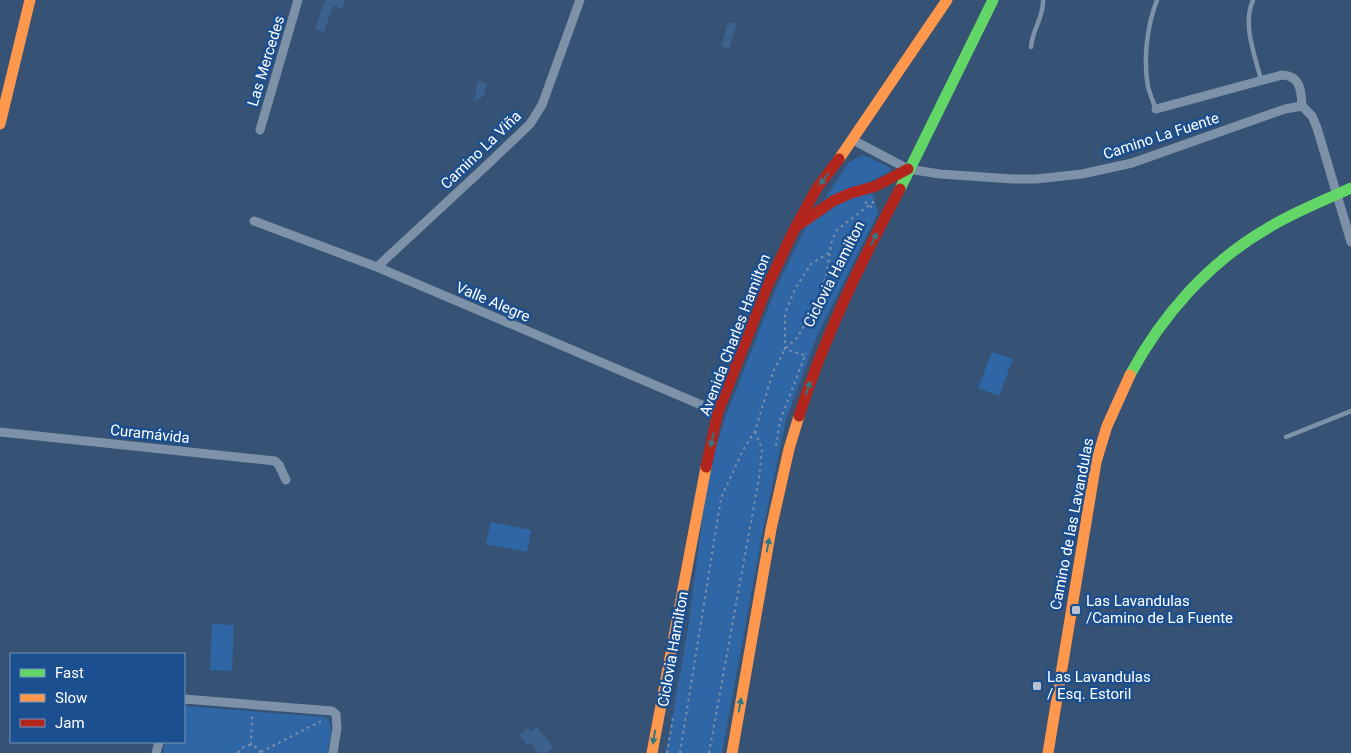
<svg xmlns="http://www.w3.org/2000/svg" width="1351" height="753" font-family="Roboto,sans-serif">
<rect width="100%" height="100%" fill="#365274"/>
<g fill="#2f66a5">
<polygon points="863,155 889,167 891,171 869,182 878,213 817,336 786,420 763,529 722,753 666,753 688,628 709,469 725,418 775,290 805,229 849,162"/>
<polygon points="992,352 1013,359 999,396 978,388"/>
<polygon points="491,522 531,530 527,552 486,544"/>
<polygon points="212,624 234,625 232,671 210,670"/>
<path d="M184 706 325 717C336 725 329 741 327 753H163L165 742H184Z"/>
</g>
<g fill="#3b618d">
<polygon points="325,0 345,0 342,9 333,6 324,32 315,29"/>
<polygon points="728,22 737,24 729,49 721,46"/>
<polygon points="478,81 487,83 484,96 474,101"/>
<polygon points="537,727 553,747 546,753 539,753 530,742 527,745 519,735 527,728 531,732"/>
</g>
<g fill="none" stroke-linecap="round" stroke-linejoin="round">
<g stroke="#7d92a8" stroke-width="2" stroke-dasharray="2.5 4" stroke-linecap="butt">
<polyline points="865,202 870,205 873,211"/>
<polyline points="804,355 785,349 785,313 795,289 811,264 830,252"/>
<polyline points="776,446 780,421 806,353"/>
<polyline points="251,745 252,715"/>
<polyline points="261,752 321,721"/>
<path d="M238 753C244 743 255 742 261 753"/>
<polyline points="667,753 673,717"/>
<polyline points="680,753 721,498 743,450 755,431 773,372 785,349 798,337 822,291 827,270 832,240 837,230 876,200"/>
<polyline points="709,753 759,478 762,449 755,431"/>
</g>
<g stroke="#7d92a8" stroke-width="4.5">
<path d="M1253 0C1242 25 1255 55 1261 80"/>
<path d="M1031 47C1032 30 1044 17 1043 0"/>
<path d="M1156 109C1153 102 1150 94 1148 87 1143 59 1147 26 1157 0"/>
<polyline points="1286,437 1351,411"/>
</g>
<g stroke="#7d92a8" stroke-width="9">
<path d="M1156 109 1282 75C1301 76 1301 90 1302 106"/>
<polyline points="260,130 298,0"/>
<polyline points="853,140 908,169 940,174 1013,179 1036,179 1082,174 1132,163 1285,109 1302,106 1312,116 1317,128 1351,242"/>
<polyline points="254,221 377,267 718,412"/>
<polyline points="377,267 487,165 530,124 542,105 580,0"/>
<polyline points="0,432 275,461 279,465 286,480"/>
<polyline points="184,699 332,711 336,714 337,728 333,753"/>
<polyline points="156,753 159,742"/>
</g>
<g stroke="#63d668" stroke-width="11">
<polyline points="900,189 993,0"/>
<path d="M1130 375C1162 315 1209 262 1268 228 1294 212 1323 201 1351 188"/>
</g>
<g stroke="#ff974d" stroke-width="11">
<polyline points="0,124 30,0"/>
<polyline points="839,159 947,0"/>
<polyline points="652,753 706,467"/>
<polyline points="732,753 771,529 789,449 799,416"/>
<polyline points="1048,753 1096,462 1107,426 1130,375"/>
</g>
<g stroke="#b3261e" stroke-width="11">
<polyline points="800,224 833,201 851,193 876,186 908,169"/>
<path d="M799 416C824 337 861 262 900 189"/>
<polyline points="706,467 718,412 767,287 793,232 817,188 839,159"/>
</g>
</g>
<defs><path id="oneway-solid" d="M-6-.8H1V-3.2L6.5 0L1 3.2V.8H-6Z" transform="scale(1.25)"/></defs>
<g fill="#317883">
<use href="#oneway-solid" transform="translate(824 179) rotate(127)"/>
<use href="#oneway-solid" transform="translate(874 239) rotate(-65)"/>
<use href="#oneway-solid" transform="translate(808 388) rotate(-71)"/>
<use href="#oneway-solid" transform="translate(712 440) rotate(102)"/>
<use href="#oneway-solid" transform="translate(768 545) rotate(-80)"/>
<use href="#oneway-solid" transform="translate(740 705) rotate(-80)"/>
<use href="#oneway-solid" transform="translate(654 737) rotate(99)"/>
</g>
<g fill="#b9c2ce" stroke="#1b4f8f" stroke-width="2">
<rect x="1071" y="605" width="10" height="10" rx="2.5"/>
<rect x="1032" y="681" width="10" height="10" rx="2.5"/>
</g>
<g text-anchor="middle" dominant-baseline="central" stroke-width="5" stroke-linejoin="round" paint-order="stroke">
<g font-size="15" fill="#fff" stroke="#1b4f8f">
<text transform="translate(266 61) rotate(-73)">Las Mercedes</text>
<text transform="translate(1161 136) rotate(-18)">Camino La Fuente</text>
<text transform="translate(481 150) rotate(-44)">Camino La Viña</text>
<text transform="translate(834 274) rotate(-63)">Ciclovia Hamilton</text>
<text transform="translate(493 302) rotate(23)">Valle Alegre</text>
<text transform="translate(735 335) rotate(-69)">Avenida Charles Hamilton</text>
<text transform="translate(150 434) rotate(6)">Curamávida</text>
<text transform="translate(1072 524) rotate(-79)">Camino de las Lavandulas</text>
<text transform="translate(673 649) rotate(-80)">Ciclovia Hamilton</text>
</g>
<g font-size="15" fill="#fff" stroke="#1b4f8f" text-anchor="start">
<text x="1086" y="601">Las Lavandulas<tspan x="1086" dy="17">/Camino de La Fuente</tspan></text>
<text x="1047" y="677">Las Lavandulas<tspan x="1047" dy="17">/ Esq. Estoril</tspan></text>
</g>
</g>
<rect x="10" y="653" width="175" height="90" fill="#1b4f8f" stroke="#7695bc"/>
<rect x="20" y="669" width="25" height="8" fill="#63d668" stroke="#7695bc"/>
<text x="55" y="678" font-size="15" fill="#ffffff">Fast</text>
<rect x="20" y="694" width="25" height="8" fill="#ff974d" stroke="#7695bc"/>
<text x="55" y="703" font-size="15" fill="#ffffff">Slow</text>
<rect x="20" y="719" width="25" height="8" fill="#b3261e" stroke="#7695bc"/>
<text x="55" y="728" font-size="15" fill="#ffffff">Jam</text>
</svg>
